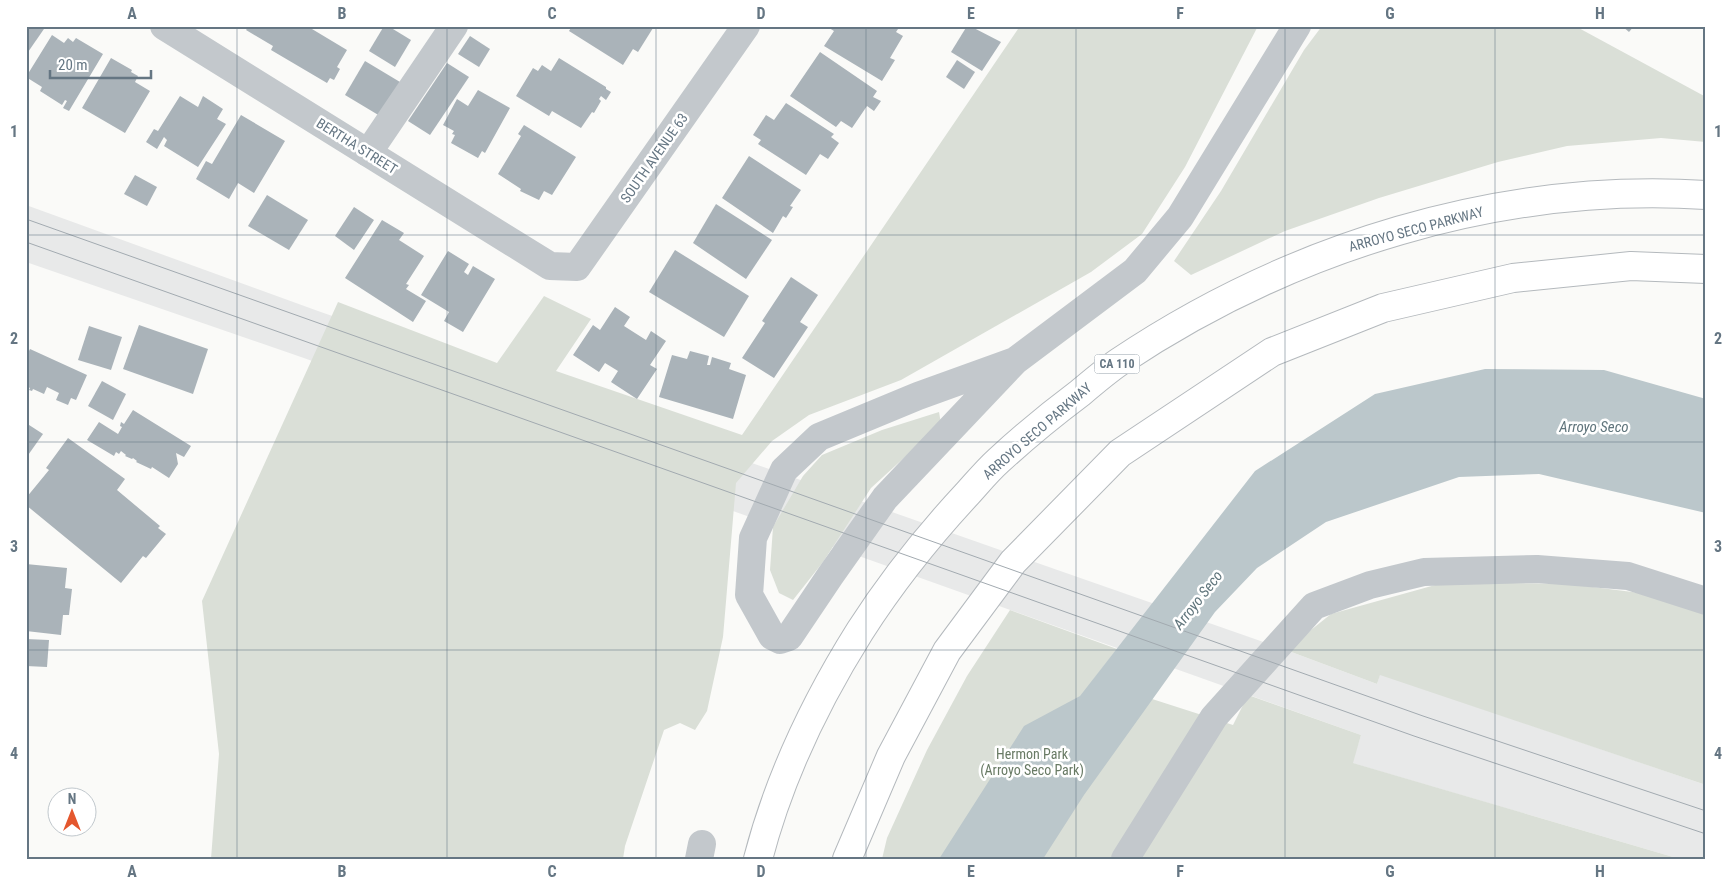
<svg xmlns="http://www.w3.org/2000/svg" width="1732" height="885" font-family="'Roboto Condensed',sans-serif">
<rect width="100%" height="100%" fill="#fafaf8"/>
<polygon fill="#e8e9e9" points="26,205 318,311 1286,650 1377,684 1380,674 1706,785 1706,859 1680,859 1352,763 1361,735 301,357 26,262"/>
<g fill="#dadfd7">
<polygon points="1020,26 1258,26 1185,167 1142,234 1091,272 901,380 809,415 772,441 736,483 723,637 707,711 695,730 680,723 664,730 625,846 623,859 211,859 219,754 202,601 338,302 497,363 544,296 591,319 556,371 742,435"/>
<polygon points="1322,26 1575,26 1706,97 1706,142 1661,138 1567,146 1498,162 1379,198 1285,231 1191,275 1174,261 1221,191 1304,50"/>
<polygon points="939,412 941,424 871,488 823,562 793,600 779,593 770,570 773,527 803,476 822,455 882,430"/>
<polygon points="1446,582 1569,584 1664,596 1706,613 1706,785 1380,675 1377,684 1286,650 1331,614"/>
<polygon points="1010,610 1117,649 1093,680 1233,725 1248,695 1361,735 1353,763 1680,859 882,859 887,838 927,750 967,676"/>
</g>
<polygon fill="#bbc7cb" points="1485,369 1604,370 1706,399 1706,513 1539,474 1459,477 1326,522 1257,568 1215,612 1084,795 1043,859 939,859 1024,726 1080,696 1255,471 1375,394"/>
<g fill="#aab3b9">
<polygon points="26,26 46,26 26,55"/>
<polygon points="249,26 307,26 347,50 337,67 340,69 334,80 330,78 327,83 271,50 273,46 246,30"/>
<polygon points="384,26 388,26 411,40 395,67 369,51"/>
<polygon points="572,26 650,26 653,28 638,52 633,49 623,65 569,31"/>
<polygon points="826,26 900,26 896,32 903,36 890,58 895,60 882,81 824,46 834,31"/>
<polygon points="967,26 970,26 1001,42 982,71 951,52"/>
<polygon points="1622,26 1634,26 1629,32"/>
<polygon points="52,35 64,43 68,38 73,42 76,38 103,54 69,111 63,108 67,101 65,100 62,105 40,91 42,87 26,77"/>
<polygon points="470,36 490,49 479,67 458,54"/>
<polygon points="820,52 877,91 873,97 881,101 874,111 867,106 852,128 841,121 836,127 790,96"/>
<polygon points="111,58 132,70 131,72 138,76 135,82 150,91 125,133 82,108"/>
<polygon points="559,58 606,87 606,89 611,92 606,100 601,96 599,99 601,101 594,113 592,112 581,128 552,111 549,116 516,96 533,68 538,71 542,65 551,71"/>
<polygon points="957,60 975,72 964,89 946,77"/>
<polygon points="365,61 400,82 380,116 345,95"/>
<polygon points="447,63 469,77 430,135 408,121"/>
<polygon points="478,90 510,108 485,153 482,151 478,158 451,143 455,135 452,134 454,131 443,125 457,99 468,106"/>
<polygon points="180,96 198,107 203,96 223,109 217,119 226,124 198,167 164,146 167,140 164,137 157,149 146,142 154,129 158,131"/>
<polygon points="786,103 834,134 831,137 839,143 828,159 820,154 806,175 758,144 761,140 753,135 766,115 774,120"/>
<polygon points="241,115 285,141 254,193 238,183 229,199 196,179 206,161 212,164"/>
<polygon points="524,125 576,157 552,195 544,191 539,200 520,191 521,189 498,174 521,136 518,134"/>
<polygon points="749,156 801,190 790,206 793,207 786,218 783,216 773,233 722,198"/>
<polygon points="135,175 157,187 147,206 124,194"/>
<polygon points="267,195 308,220 289,250 248,226"/>
<polygon points="716,204 772,240 746,279 693,243"/>
<polygon points="354,207 374,220 354,250 335,236"/>
<polygon points="382,220 404,233 399,240 424,256 406,284 409,285 406,289 426,301 413,322 345,278"/>
<polygon points="675,250 749,296 724,337 649,292"/>
<polygon points="448,251 469,264 464,272 468,275 473,266 495,279 463,332 444,321 449,312 421,295"/>
<polygon points="791,277 818,295 800,322 808,327 774,378 742,358 765,323 762,321"/>
<polygon points="615,307 630,317 624,326 646,340 651,331 666,341 650,365 657,369 637,399 611,382 618,371 605,363 599,372 573,355 593,325 600,330"/>
<polygon points="139,325 208,349 193,394 123,369"/>
<polygon points="89,326 122,337 111,370 78,360"/>
<polygon points="30,349 87,375 76,400 71,398 68,405 56,400 59,393 47,387 44,394 33,389 32,391 29,390 30,388 26,386 26,357"/>
<polygon points="690,351 709,356 707,365 710,365 712,357 731,363 729,369 746,375 733,419 659,397 672,355 687,359"/>
<polygon points="102,381 126,394 113,420 88,406"/>
<polygon points="133,410 191,446 184,457 176,453 178,464 169,478 152,467 151,469 136,462 137,461 133,458 132,459 125,456 126,455 121,451 119,454 116,452 114,456 87,440 99,422 118,434 122,427 120,426 121,422 124,424"/>
<polygon points="26,423 43,434 26,458"/>
<polygon points="68,438 125,479 117,490 160,526 158,528 166,534 146,558 143,556 121,583 26,505 26,498 49,470 46,468"/>
<polygon points="26,564 67,568 65,588 72,589 69,615 63,615 61,635 26,631"/>
<polygon points="26,639 49,640 47,667 26,666"/>
</g>
<g fill="none" stroke-linecap="round" stroke-linejoin="round">
<g stroke="#b4b9bd" stroke-width="30">
<g id="highway">
<path d="M758 859C779 778 816 701 860 631 892 581 928 536 968 493 978 482 987 471 998 461 1024 437 1052 414 1080 393 1093 382 1106 371 1119 362 1291 247 1499 182 1706 195"/>
<polyline points="847,859 891,756 947,651 1013,562 1120,453 1272,352 1383,308 1513,278 1631,266 1706,269"/>
</g>
</g>
<g stroke="#c3c8cc" stroke-width="28">
<polyline points="164,26 550,266 577,267 746,26"/>
<polyline points="368,153 454,26"/>
<polyline points="1015,361 918,396 819,437 784,470 753,538 749,595 772,636 780,640 789,637 830,576 885,498 1015,361 1135,271 1180,217 1297,26"/>
<polyline points="699,859 702,844"/>
<polyline points="1125,859 1214,717 1314,606 1370,585 1424,572 1537,569 1628,576 1706,601"/>
</g>
<use href="#highway" stroke="#fff" stroke-width="28"/>
<g stroke="#a2aab0" stroke-width="1">
<polyline points="26,219 1423,716 1706,811"/>
<polyline points="26,242 1414,736 1706,834"/>
</g>
</g>
<path fill="none" stroke="#657683" stroke-width="1" stroke-opacity="0.55" d="M237 26V859M447 26V859M656 26V859M866 26V859M1076 26V859M1285 26V859M1495 26V859M26 235H1706M26 442H1706M26 650H1706"/>
<g text-anchor="middle" dominant-baseline="central" stroke-width="5" stroke-linejoin="round" paint-order="stroke">
<rect fill="#fff" stroke="#939fa8" stroke-width="1" x="1094.5" y="354.5" width="45" height="19" rx="4"/>
<g font-size="12" font-weight="bold" fill="#657683">
<text x="1117" y="364">CA 110</text>
</g>
<g font-size="14" fill="#657683" stroke="#fff">
<text transform="translate(357 146) rotate(32)">BERTHA STREET</text>
<text transform="translate(654 158) rotate(-55)">SOUTH AVENUE 63</text>
<text transform="translate(1416 229) rotate(-15)">ARROYO SECO PARKWAY</text>
<text transform="translate(1037 431) rotate(-41)">ARROYO SECO PARKWAY</text>
</g>
<g font-size="14" fill="#687a64" stroke="#fff">
<text x="1032" y="754">Hermon Park<tspan x="1032" dy="16">(Arroyo Seco Park)</tspan></text>
</g>
<g font-size="15" font-style="italic" fill="#60757c" stroke="#fff">
<text x="1594" y="427">Arroyo Seco</text>
<text transform="translate(1198 600) rotate(-52)">Arroyo Seco</text>
</g>
</g>
<rect width="1732" height="885" fill="none" stroke="#ffffff" stroke-width="55"/>
<g transform="translate(72 812)"><circle r="24" fill="#ffffff" stroke="#c1c8cd"/>
<path d="M0-4L9 19L0 12L-9 19Z" fill="#e4572e"/>
<text y="-8" font-size="14" font-weight="bold" text-anchor="middle" fill="#657683">N</text>
</g>
<path d="M50 70v8h101v-8" fill="none" stroke="#657683" stroke-width="2.5"/>
<text x="58" y="70" font-size="15" fill="#657683" stroke="#ffffff" stroke-width="4" paint-order="stroke">20 m</text>
<rect x="28" y="28" width="1676" height="830" fill="none" stroke="#657683" stroke-width="2"/>
<g font-size="16" text-anchor="middle" font-weight="bold" fill="#657683">
<text x="132" y="19">A</text>
<text x="342" y="19">B</text>
<text x="552" y="19">C</text>
<text x="761" y="19">D</text>
<text x="971" y="19">E</text>
<text x="1180" y="19">F</text>
<text x="1390" y="19">G</text>
<text x="1600" y="19">H</text>
<text x="14" y="137">1</text>
<text x="1718" y="137">1</text>
<text x="14" y="344">2</text>
<text x="1718" y="344">2</text>
<text x="14" y="552">3</text>
<text x="1718" y="552">3</text>
<text x="14" y="759">4</text>
<text x="1718" y="759">4</text>
<text x="132" y="877">A</text>
<text x="342" y="877">B</text>
<text x="552" y="877">C</text>
<text x="761" y="877">D</text>
<text x="971" y="877">E</text>
<text x="1180" y="877">F</text>
<text x="1390" y="877">G</text>
<text x="1600" y="877">H</text>
</g>
</svg>
